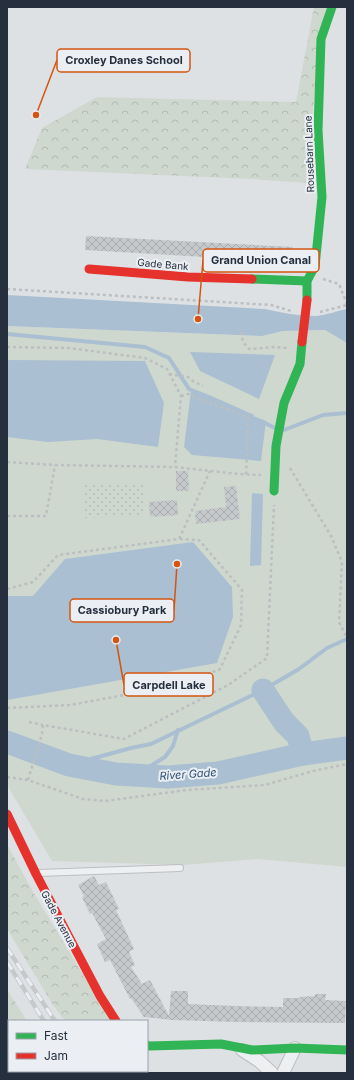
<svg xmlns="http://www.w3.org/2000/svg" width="354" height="1080" font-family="Inter,sans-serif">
<defs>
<pattern id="forest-crowns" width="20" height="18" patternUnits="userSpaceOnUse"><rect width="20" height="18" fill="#cfd8ce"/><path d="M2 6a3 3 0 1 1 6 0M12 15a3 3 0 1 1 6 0" fill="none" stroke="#b2bab2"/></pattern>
<pattern id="garden-dots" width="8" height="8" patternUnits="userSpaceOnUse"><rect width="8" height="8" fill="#cfd8ce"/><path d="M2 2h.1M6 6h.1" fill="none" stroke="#b2bab2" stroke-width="1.8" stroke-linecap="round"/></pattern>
<pattern id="building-cross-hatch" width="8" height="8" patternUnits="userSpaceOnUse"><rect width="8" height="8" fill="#c6c9cc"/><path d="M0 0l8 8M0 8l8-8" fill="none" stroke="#aaadb0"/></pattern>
</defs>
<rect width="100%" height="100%" fill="#dee1e4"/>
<g fill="url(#forest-crowns)">
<polygon points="314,7 333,7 316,77 306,183 250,179 25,169 42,128 97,97 296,102"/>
<polygon points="7,844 32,890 111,1021 65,1021 53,1005 7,929"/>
<polygon points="7,989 27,1021 9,1021 9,1071 60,1071 61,1073 7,1073"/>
</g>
<polygon fill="#cfd8ce" points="7,326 262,336 283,331 325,330 347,343 347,867 258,859 183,865 52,861 7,785"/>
<polygon fill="url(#garden-dots)" points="145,483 145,516 85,518 84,484"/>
<g fill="#aabfd1">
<path d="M7 295 265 309C282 313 299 316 316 316 327 315 337 311 347 309V343L325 330 283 331 262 336 7 326Z"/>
<polygon points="190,352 275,355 259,399 200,371"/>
<polygon points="7,360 145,361 164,403 158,447 97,439 48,442 7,437"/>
<polygon points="191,391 266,421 261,461 192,455 184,447"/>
<polygon points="252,493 263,494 261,565 250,566"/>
<polygon points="193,542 232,587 233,617 217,663 7,700 7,596 33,596 65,559"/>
</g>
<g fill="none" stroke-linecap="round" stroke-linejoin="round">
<g stroke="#aabfd1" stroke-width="4">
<polyline points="7,334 145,347 169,358 189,389 209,397 252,416"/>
<polyline points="261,421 275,428"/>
<polyline points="284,430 323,415 347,413"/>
<polyline points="69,765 131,748 151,744 263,690 299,669 327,648 347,639"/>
<polyline points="136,775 165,757 173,746 178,730"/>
</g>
<g stroke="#aabfd1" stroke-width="23">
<polyline points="263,690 284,722 298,736 303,754"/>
<polyline points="7,742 69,765 116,774 168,777 218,773 303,754 347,748"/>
</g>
</g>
<g fill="url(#building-cross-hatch)">
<polygon points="86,236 293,247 292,262 85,250"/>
<polygon points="176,471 188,471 189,491 176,491"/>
<polygon points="236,486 240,519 196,524 195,511 226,507 224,487"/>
<polygon points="177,500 178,515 150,517 149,502"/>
<polygon points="94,876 99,885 106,882 119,909 116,910 134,949 129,952 135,965 131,967 142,984 150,980 169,1016 171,991 188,991 188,1004 236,1006 283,1007 283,998 299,998 299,997 315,996 315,994 326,994 325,1000 346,1001 345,1023 236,1022 172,1020 144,1017 131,998 130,999 110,960 105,962 97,944 106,939 92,913 90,914 82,897 84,896 78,885"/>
</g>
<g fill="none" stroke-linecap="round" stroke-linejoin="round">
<g stroke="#bcbfc2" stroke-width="8">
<polyline id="lane" points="38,873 180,868"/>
</g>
<g stroke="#bcbfc2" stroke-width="14">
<g id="street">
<polyline points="242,1050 259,1061 272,1073"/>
<polyline points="283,1073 295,1048"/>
</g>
</g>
<g stroke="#bcbfc2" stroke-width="2.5" stroke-dasharray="3 3" stroke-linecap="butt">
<polyline points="323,279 339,284 347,304"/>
<polyline points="7,289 271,305 291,311"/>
<polyline points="320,312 347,305"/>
<polyline points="241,332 243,342 249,349 276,347 287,348"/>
<polyline points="7,347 69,348 145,358 167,369 181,396 175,467"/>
<polyline points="169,374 188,377 194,382 203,386"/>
<polyline points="181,396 188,394 248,417 246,475"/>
<polyline points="7,462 55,465 175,467 238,474 261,475"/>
<polyline points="290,468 331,536 342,562 339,622 347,638"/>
<polyline points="7,516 46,516 55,465"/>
<polyline points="7,589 33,582 58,555 179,539 210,471"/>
<polyline points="7,708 70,705 185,684 220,669 241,625 242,590 199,540 179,539"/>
<polyline points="29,722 43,725"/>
<polyline points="7,777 28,780 83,799 105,801 187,790 265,785 313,771 347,764"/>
<polyline points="28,780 42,734 43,725 124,739 228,685 267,658 274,505"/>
</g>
<use href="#lane" stroke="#edeff1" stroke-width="6"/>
<use href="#street" stroke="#edeff1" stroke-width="12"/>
<g stroke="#30b455" stroke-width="9">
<polyline points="252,279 307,281"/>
<polyline points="307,300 307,281 315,266 322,197 318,130 321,39 332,7"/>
<polyline points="274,491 276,446 284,403 300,364 302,342"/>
<polyline points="147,1045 149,1046 221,1044 252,1050 295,1048 347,1050"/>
</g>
<g stroke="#e5322d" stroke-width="9">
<polyline points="89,269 188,277 252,279"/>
<polyline points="7,814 36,874 100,996 116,1021"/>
</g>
<g stroke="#c6c9cc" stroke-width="4.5">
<g id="rail">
<polyline points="7,948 55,1021"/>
<polyline points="7,962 44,1021"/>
<polyline points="76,1071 78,1073"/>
<polyline points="92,1071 93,1073"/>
</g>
</g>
<use href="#rail" stroke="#ebeff4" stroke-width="3" stroke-dasharray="9" stroke-linecap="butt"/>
<polyline stroke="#e5322d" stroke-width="9" points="302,342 307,300"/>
</g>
<g text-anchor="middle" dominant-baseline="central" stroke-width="4" stroke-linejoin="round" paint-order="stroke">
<g font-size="10" fill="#252f3d" stroke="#ebeff4">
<text transform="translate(309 154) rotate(-92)">Rousebarn Lane</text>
<text transform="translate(163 264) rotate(5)">Gade Bank</text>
<text transform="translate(59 919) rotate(62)">Gade Avenue</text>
</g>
<g font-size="11" font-style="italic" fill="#2e5072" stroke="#ebeff4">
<text transform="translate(188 774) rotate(-4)">River Gade</text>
</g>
</g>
<path fill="none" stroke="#d45511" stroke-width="1.5" d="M36 115L57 60M198 319L203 260M177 564L174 610M116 640L124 685"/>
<g fill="#d45511" stroke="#ebeff4" stroke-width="1.5">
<circle cx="36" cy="115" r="4"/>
<circle cx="198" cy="319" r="4"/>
<circle cx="177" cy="564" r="4"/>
<circle cx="116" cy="640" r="4"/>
</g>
<g fill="#ebeff4" stroke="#d45511" stroke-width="1.5">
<rect x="57" y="49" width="133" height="23" rx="4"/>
<rect x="203" y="249" width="116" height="23" rx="4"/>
<rect x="70" y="599" width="104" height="23" rx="4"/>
<rect x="124" y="673" width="89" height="23" rx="4"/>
</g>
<g font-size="11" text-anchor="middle" font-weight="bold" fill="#252f3d">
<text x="124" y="64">Croxley Danes School</text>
<text x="261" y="264">Grand Union Canal</text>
<text x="122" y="614">Cassiobury Park</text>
<text x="169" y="689">Carpdell Lake</text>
</g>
<rect width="354" height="1080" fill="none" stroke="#252f3d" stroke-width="16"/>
<rect x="8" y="1020" width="140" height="52" fill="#ebeff4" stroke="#9ca2ab"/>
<rect x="16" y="1033" width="20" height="6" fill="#30b455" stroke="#9ca2ab"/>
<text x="44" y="1040" font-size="12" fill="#252f3d">Fast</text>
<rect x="16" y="1053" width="20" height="6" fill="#e5322d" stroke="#9ca2ab"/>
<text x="44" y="1060" font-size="12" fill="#252f3d">Jam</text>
</svg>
